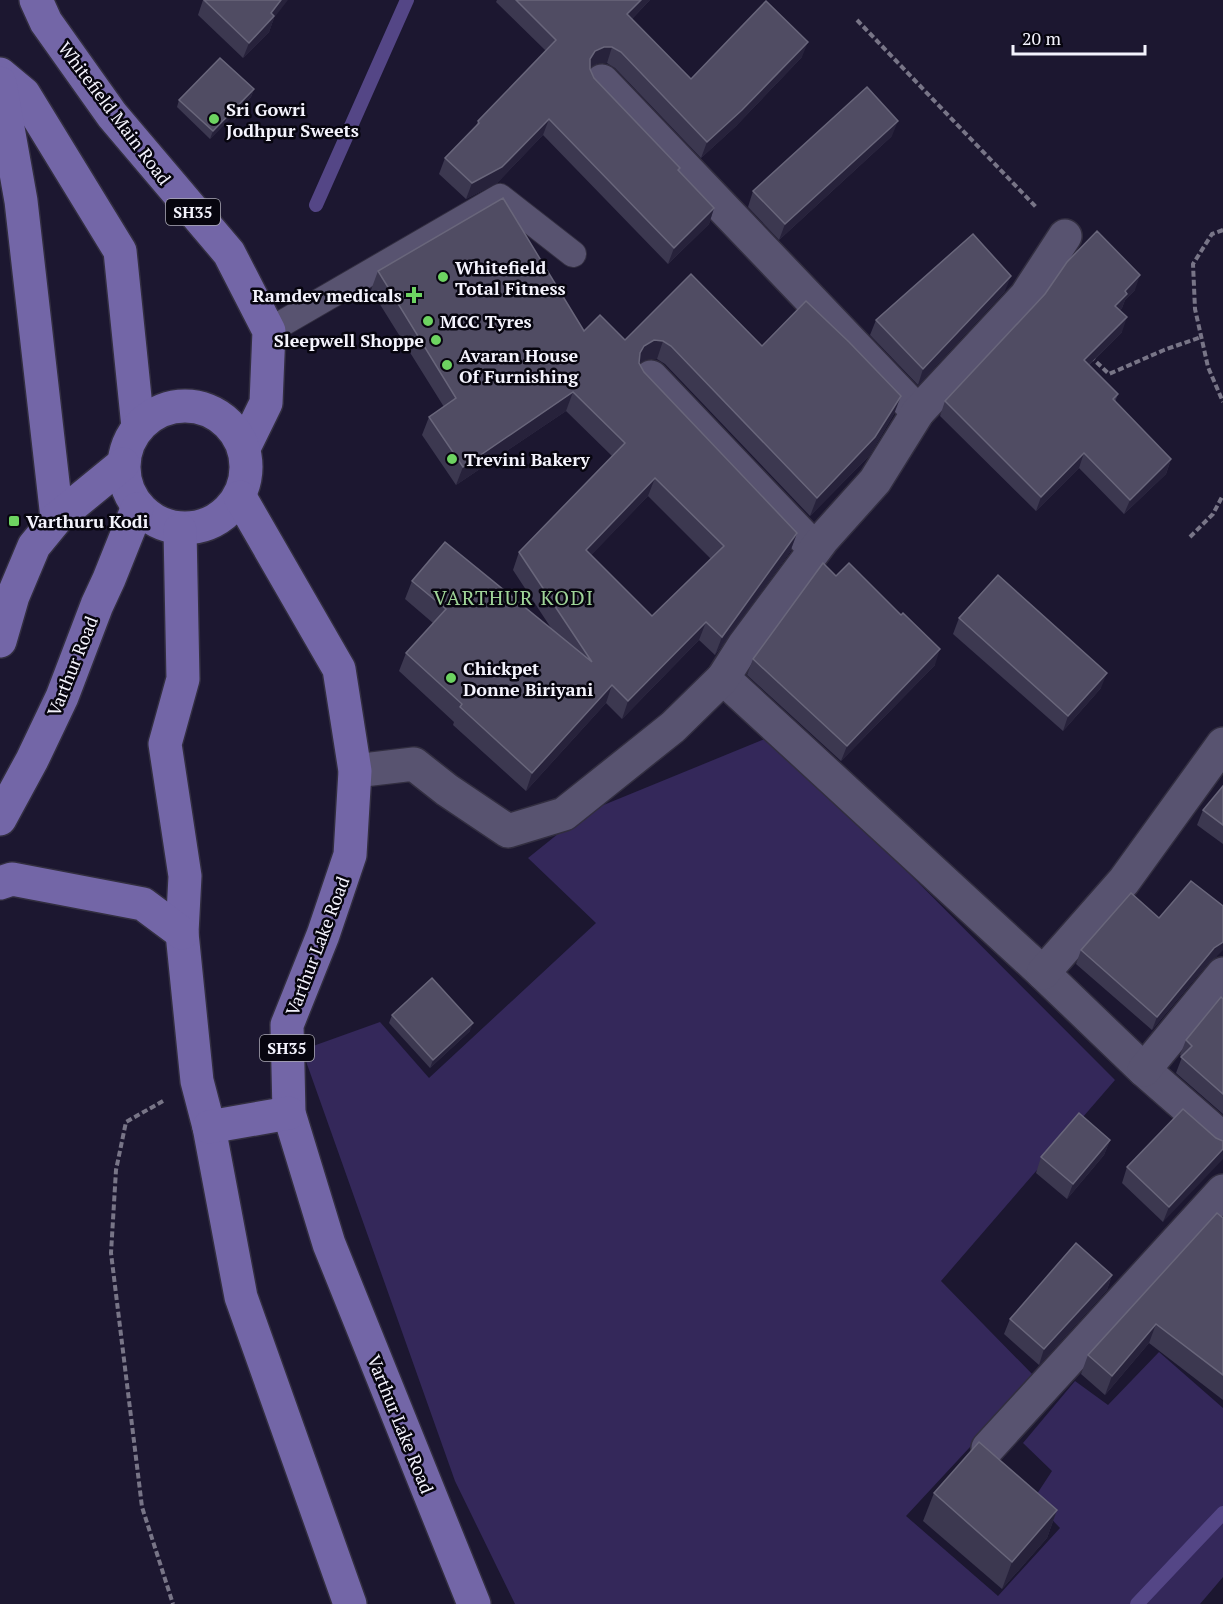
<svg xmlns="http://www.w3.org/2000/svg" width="1223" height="1604" font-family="'PT Serif',serif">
<rect width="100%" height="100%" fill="#1c1730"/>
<polygon fill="#34285a" points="772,736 1115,1080 941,1281 1035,1377 906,1516 998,1596 1060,1528 1033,1500 1052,1471 1023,1443 1075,1381 1108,1405 1159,1352 1223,1408 1223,1577 1200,1604 515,1604 455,1481 302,1050 380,1022 429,1078 596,923 528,858 584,813"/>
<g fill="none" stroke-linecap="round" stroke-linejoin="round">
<g stroke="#544686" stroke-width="14">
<polyline points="316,205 407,0"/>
<polyline points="1137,1604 1223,1513"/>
</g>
<g stroke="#322e40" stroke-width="28">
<polyline id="service" points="269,331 500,197 573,254"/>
</g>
<g stroke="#322e40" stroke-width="36">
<g id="minor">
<polyline points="602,81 918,412"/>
<polyline points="651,377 815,549"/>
<polyline points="723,678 1043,973 1144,1070 1223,1139"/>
<polyline points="355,771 414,764 447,790 508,831 564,814 673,727 723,678 744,645 823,539 875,481 918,412 1026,296 1065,236"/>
<polyline points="1043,973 1124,881 1223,744"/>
<polyline points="1144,1070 1223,974"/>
<polyline points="988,1448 1223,1191"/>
</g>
</g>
<g stroke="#322e40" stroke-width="36">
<g id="primary">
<polyline points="36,0 46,22 112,115 229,253 269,331 266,403 244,448"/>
<polyline points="0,74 24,94 120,251 138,427"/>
<polyline points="0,83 21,201 57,518"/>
<circle cx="185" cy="467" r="61"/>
<polyline points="240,497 339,669 355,771 350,855 323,935 287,1025 289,1113 329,1244 474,1604"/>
<polyline points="180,530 183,679 165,744 185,876 182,933 197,1081 209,1127 241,1297 350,1604"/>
<polyline points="0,641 13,596 34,546 57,518 123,464"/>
<polyline points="0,819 32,760 62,697 97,605 109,579 137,509"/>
<polyline points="0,883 12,879 143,904 182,933"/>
<polyline points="209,1127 289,1113"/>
</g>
</g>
<g stroke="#787587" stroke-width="4" stroke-dasharray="6 3" stroke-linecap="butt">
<polyline points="857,20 1037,208"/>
<polyline points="1223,230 1212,234 1193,264 1195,309 1208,367 1223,402"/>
<polyline points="1090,356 1109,374 1164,350 1201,337"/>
<polyline points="1190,537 1213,514 1223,495"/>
<polyline points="163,1101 126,1122 116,1170 111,1253 142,1507 173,1604"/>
</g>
<use href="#service" stroke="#585370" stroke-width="26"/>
<use href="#minor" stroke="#585370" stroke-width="33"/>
<use href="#primary" stroke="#7366a7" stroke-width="33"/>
</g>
<g fill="#3c3850" fill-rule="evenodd">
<polygon points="203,0 274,18 269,32 243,58 198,15"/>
<polygon points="497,0 650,0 632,19 691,79 802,57 736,126 701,158 615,68 607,63 598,63 590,67 590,69 594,78 679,171 714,208 709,224 668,264 543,135 497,183 466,199 439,174 445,158 476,126 478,121 546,51 496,2"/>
<polygon points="254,89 251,97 210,139 177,107 179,100"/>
<polygon points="892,136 779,240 748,207 753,191"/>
<path d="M378 271 584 331 625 340 762 346 894 414 869 456 810 516 665 364 657 359H647L639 363 644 372 797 533 790 552 715 655 699 640 622 719 606 703 526 791 453 725 454 722 399 671 406 653 433 623 405 599 412 581 551 628 513 570 519 552 612 456 566 411 456 485 422 435 429 417 444 407 371 290ZM648 496 711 559 652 616 591 555Z"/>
<polygon points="1135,290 1125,300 1122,308 1120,310 1122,332 1089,365 1118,394 1115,402 1171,459 1166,474 1124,514 1079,468 1036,511 940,416 945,401 1045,294"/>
<polygon points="1005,291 918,385 870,335 876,320"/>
<polygon points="836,576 935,665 841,761 747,675 753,659"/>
<polygon points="959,618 1101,688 1063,731 953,634"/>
<polygon points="1223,786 1223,844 1197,825 1203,810"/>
<polygon points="1081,950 1217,956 1209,962 1152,1030 1076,964"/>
<polygon points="1223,999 1223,1114 1176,1073 1182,1057 1180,1055 1186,1040"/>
<polygon points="392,1015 470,1031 430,1068 389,1023"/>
<polygon points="1216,1138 1163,1222 1122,1183 1127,1167"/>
<polygon points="1110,1140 1104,1155 1067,1199 1036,1173 1041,1157"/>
<polygon points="1223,1218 1223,1400 1149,1343 1105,1395 1081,1374 1088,1355"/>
<polygon points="1112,1275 1107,1290 1039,1365 1004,1334 1010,1319"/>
<polygon points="934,1493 1057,1510 1047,1538 1002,1589 923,1521"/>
</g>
<g fill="#27223b">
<polygon points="281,0 288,0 274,18 269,32 243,58 249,43"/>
<polygon points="641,0 650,0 621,30 627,14"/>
<polygon points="808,42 802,57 736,126 701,158 707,142"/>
<polygon points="604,47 612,47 607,63 598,63 590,67 590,59 595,51"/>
<polygon points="254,89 251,97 210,139 213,131"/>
<polygon points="549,119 543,135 497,183 466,199 472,183"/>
<polygon points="898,121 892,136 779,240 785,224"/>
<polygon points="714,208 709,224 668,264 674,248"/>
<polygon points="1140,275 1135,290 1125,300 1122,308 1109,320 1115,306 1125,291"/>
<polygon points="1011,276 1005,291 918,385 923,369"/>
<polygon points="1127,317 1122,332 1079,374 1084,360"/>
<polygon points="654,340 663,341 657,359 647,359 638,364 640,353 644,346"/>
<polygon points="573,392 566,411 456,485 463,467"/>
<polygon points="901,396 894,414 869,456 810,516 817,498"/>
<polygon points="1084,453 1079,468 1036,511 1041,497"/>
<polygon points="1171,459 1166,474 1124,514 1130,500"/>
<polygon points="655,478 648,496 579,568 586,550"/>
<polygon points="797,533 790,552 715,655 722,637"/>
<polygon points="706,622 699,640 622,719 628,701"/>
<polygon points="940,649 935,665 841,761 847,746"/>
<polygon points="1107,673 1101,688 1063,731 1068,716"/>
<polygon points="612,685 606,703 526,791 532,773"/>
<polygon points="1223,942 1223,950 1217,956 1209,962 1152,1030 1157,1017 1214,948"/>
<polygon points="473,1023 470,1031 430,1068 433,1060"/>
<polygon points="1110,1140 1104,1155 1067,1199 1073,1184"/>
<polygon points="1223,1149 1223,1159 1163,1222 1169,1207"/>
<polygon points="1112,1275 1107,1290 1039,1365 1044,1349"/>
<polygon points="1156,1324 1149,1343 1105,1395 1112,1376"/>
<polygon points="1057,1510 1047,1538 1002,1589 1012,1562"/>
</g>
<g fill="#504c63" stroke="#69667b" stroke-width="1.5" fill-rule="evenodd">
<polygon points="204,0 281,0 271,13 274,16 249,43"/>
<polygon points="516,0 641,0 627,14 691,79 766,1 808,42 742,110 707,142 621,52 612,47 604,47 595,51 590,59 590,69 594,78 680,168 678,170 714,208 674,248 549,119 502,167 472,183 445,158 479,123 478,121 556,40"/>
<polygon points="220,58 254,89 213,131 179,100"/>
<polygon points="867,87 898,121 785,224 753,191"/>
<path d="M503 198 584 331 600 315 625 340 691 274 762 346 806 301 849 342 901 396 875 437 817 498 671 346 663 341 654 340 644 346 640 353 639 363 644 372 797 533 722 637 706 622 628 701 612 685 532 773 460 707 462 704 406 653 446 609 412 581 445 542 592 662 519 552 625 443 573 392 463 467 429 417 456 398 378 271ZM655 478 724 546 652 616 586 550Z"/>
<polygon points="1097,231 1140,275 1125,291 1127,294 1115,306 1127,317 1084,360 1118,394 1113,399 1171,459 1130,500 1084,453 1041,497 945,401 1045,294 1067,262"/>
<polygon points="973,234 1011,276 923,369 876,320"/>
<polygon points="823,563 836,576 849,563 901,615 903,613 940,649 847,746 753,659"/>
<polygon points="998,575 1107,673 1068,716 959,618"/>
<polygon points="1223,786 1223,825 1203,810"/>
<polygon points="1191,881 1223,906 1223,942 1214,948 1157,1017 1081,950 1131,893 1159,918"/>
<polygon points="432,978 473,1023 433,1060 392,1015"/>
<polygon points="1221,997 1223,999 1223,1094 1181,1057 1192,1046 1186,1040"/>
<polygon points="1183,1109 1216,1138 1223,1141 1223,1149 1169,1207 1127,1167"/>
<polygon points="1079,1113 1110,1140 1073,1184 1041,1157"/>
<polygon points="1217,1213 1223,1218 1223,1375 1156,1324 1112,1376 1088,1355"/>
<polygon points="1076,1243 1112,1275 1044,1349 1010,1319"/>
<polygon points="979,1442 1057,1510 1012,1562 934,1493"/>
</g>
<g fill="#6dd361" stroke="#07050f" stroke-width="2">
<circle cx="214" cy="119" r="6"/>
<circle cx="443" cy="277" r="6"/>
<path d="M411 286h6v6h6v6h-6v6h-6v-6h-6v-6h6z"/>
<circle cx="428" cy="321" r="6"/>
<circle cx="436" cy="340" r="6"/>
<circle cx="447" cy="365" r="6"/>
<circle cx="452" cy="459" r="6"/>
<rect x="8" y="515" width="12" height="12" rx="3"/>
<circle cx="451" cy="678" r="6"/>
</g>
<g text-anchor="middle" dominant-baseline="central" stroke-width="5" stroke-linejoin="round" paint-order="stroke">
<g fill="#07050f" stroke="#adacb6" stroke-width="1.5">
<rect x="166" y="199" width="54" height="26" rx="4.5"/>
<rect x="260" y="1035" width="54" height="26" rx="4.5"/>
</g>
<g font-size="16" font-weight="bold" fill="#f4f3fd">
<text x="193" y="212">SH35</text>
<text x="287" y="1048">SH35</text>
</g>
<g font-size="18" font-weight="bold" fill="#f4f3fd" stroke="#07050f" text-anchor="start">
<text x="226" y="109">Sri Gowri<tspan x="226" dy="21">Jodhpur Sweets</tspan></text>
<text x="455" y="267">Whitefield<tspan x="455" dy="21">Total Fitness</tspan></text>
<text x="402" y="295" text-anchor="end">Ramdev medicals</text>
<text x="440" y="321">MCC Tyres</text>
<text x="424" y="340" text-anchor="end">Sleepwell Shoppe</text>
<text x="459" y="355">Avaran House<tspan x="459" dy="21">Of Furnishing</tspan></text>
<text x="464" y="459">Trevini Bakery</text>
<text x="26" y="521">Varthuru Kodi</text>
<text x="463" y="668">Chickpet<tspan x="463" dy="21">Donne Biriyani</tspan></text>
</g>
<g font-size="18" fill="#f4f3fd" stroke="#07050f">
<text transform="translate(115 113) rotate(53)">Whitefield Main Road</text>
<text transform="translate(72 666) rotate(-68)">Varthur Road</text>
<text transform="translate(317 946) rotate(-69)">Varthur Lake Road</text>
<text transform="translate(401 1424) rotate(68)">Varthur Lake Road</text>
</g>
<g font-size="20" letter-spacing="1.5" fill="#9fd498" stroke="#07050f">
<text x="514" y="597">VARTHUR KODI</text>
</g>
</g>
<path d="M1013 45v9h132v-9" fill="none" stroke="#f4f3fd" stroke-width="3"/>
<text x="1022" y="45" font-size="18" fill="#f4f3fd" stroke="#07050f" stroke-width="4.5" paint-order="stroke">20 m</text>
</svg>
